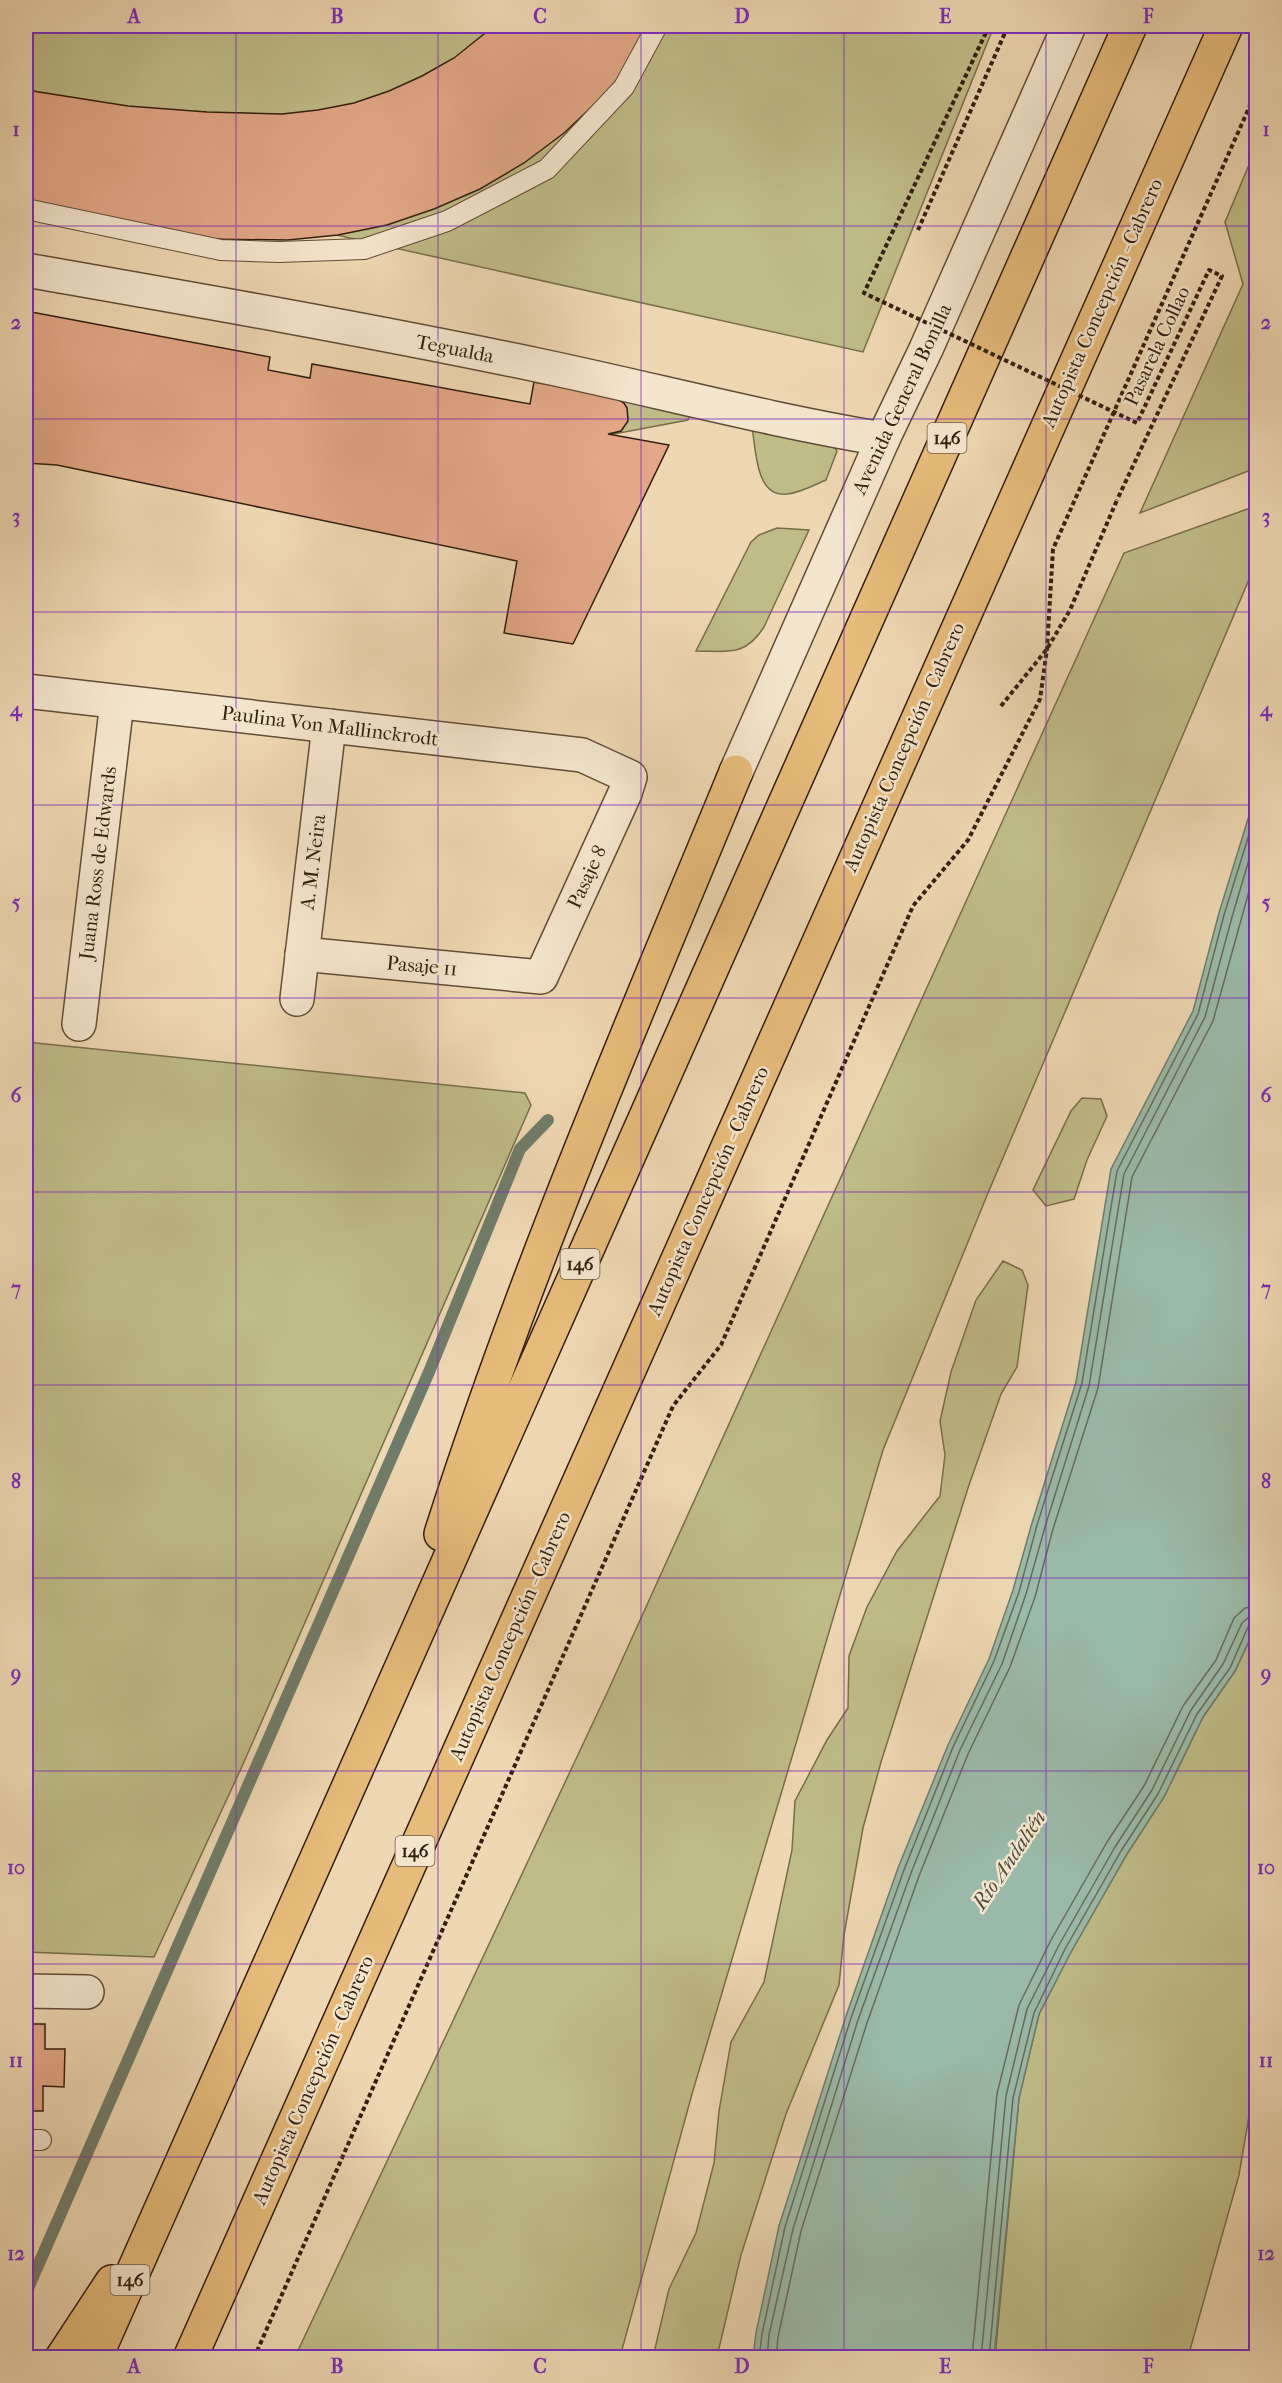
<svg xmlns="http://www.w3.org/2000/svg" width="1282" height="2383" font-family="'IM FELL French Canon',serif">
<rect width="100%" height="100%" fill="#eed8b3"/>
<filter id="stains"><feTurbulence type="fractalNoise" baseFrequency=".00333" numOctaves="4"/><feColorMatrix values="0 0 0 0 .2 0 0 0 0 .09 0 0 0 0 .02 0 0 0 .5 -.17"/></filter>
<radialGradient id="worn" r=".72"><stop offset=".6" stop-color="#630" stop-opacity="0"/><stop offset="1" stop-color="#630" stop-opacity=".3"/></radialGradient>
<g fill="#bfbc88" stroke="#786e4b" stroke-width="1.5">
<polygon points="26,26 994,26 863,352 26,166"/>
<polygon points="1256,148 1256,468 1140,513 1243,284 1225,222"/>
<path d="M619 399 825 433 837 451 826 480C814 485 800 493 787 494 755 498 756 448 752 427L690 415 688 420 614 434H608L621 431 628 420 627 408Z"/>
<polygon points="1256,506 1256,563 988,1193 883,1450 692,2094 620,2357 295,2357 607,1693 1124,553"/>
<path d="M777 528 809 530 764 627C745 657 728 651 696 651L751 542 759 535Z"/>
<polygon points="26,1042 525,1093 531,1105 244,1762 154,1957 26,1952"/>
<polygon points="1082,1098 1101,1099 1107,1116 1087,1160 1074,1199 1046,1206 1033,1190 1071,1111"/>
<polygon points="1003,1261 1022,1270 1028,1285 1017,1367 1001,1394 969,1485 881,1762 863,1828 844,1935 839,1985 786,2114 741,2255 717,2357 653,2357 669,2289 696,2233 714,2163 719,2111 731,2042 764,1982 792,1850 795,1801 827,1740 848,1708 849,1656 867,1607 897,1551 940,1496 945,1455 940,1421 951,1372 976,1300"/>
<polygon points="1256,1626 1256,1839 1254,1851 1256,1866 1256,2075 1239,2175 1188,2357 995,2358 1019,2098 1039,2014 1071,1952 1127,1854 1164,1797 1203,1717 1235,1671"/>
</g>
<polygon fill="#9abaa9" stroke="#707c6b" stroke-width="1.5" points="1256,793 1256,1626 1235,1671 1203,1717 1164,1797 1127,1854 1071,1952 1039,2014 1019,2098 994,2357 753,2357 756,2333 779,2226 846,2016 898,1868 948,1745 989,1659 1013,1590 1032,1523 1076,1382 1111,1169 1193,1011 1219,913"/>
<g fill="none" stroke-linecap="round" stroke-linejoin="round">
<g stroke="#666c5c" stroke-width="1.5">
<polyline points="759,2358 762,2334 785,2227 851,2018 904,1870 953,1747 994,1661 1019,1592 1037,1525 1082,1383 1117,1171 1198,1014 1224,915 1256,812"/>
<polyline points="767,2358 769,2335 793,2229 858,2020 911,1873 960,1750 1002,1664 1026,1594 1045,1527 1089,1386 1124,1174 1205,1017 1232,917 1256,836"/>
<polyline points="776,2358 778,2337 801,2231 867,2023 919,1876 968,1754 1010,1667 1035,1597 1053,1529 1098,1388 1132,1177 1213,1021 1256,866"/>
<polyline points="972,2358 997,2094 1019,2005 1051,1940 1107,1842 1144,1786 1183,1706 1216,1660 1234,1618 1245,1608 1256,1606"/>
<polyline points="981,2358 1006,2096 1027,2009 1059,1945 1115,1847 1152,1790 1191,1710 1223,1664 1242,1623 1249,1617 1256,1615"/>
<polyline points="989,2358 1013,2098 1034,2013 1065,1949 1121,1851 1158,1794 1197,1714 1230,1668 1248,1627 1256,1623"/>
</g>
<polyline stroke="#707c6b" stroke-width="12" points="26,2293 429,1372 520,1149 548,1120"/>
</g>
<g fill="#e3a787" stroke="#321f0e" stroke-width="1.5">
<polygon points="494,26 659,26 634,61 600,99 564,133 524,163 480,189 434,209 387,225 338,235 288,240 201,239 26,219 26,90 128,106 207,112 282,114 318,110 354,103 389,91 422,76 454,58"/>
<polygon points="26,311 270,357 268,370 310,378 312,364 530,404 534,382 614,397 624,403 627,408 628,421 621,431 608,434 669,445 573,644 504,633 517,561 57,465 26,463"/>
<polygon points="26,2024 45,2024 45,2049 65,2049 64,2087 43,2086 43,2111 26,2111"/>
</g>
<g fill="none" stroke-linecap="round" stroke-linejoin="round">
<g stroke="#614d37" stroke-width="22">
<g id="service">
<polyline points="26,209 221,250 279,252 364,249 447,221 547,169 624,87 657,26"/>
<polyline points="26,2140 41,2140"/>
</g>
</g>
<g stroke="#614d37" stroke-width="36">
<g id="minor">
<polyline points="26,691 582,755 630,777 625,793 541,977 302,954"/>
<polyline points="297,999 329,726"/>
<polyline points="79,1024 117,702"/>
<polyline points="26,1991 87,1992"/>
</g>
</g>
<g stroke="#614d37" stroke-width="36">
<g id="tertiary">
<path d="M26 270C198 300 370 330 542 366 656 390 768 420 883 439"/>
<polyline points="736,772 883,439 926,349 1069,26"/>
</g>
</g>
<g stroke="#321f0e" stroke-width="36">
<g id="motorway">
<path d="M441 1534C524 1274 632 1024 736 772"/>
<polyline points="62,2358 112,2282"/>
<polyline points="95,2358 1130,26"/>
<polyline points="190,2358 1226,26"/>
</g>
</g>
<g stroke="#321f0e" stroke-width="4" stroke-dasharray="4.5 3" stroke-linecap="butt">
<polyline points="918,230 1008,26"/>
<polyline points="1001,706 1047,649 1070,610 1117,500"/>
<polyline points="254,2358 673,1406 721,1345 913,906 968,840 1040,699 1047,649 1053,549 1256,92"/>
</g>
<use href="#service" stroke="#f4e6ce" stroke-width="20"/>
<use href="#minor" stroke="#f4e6ce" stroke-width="33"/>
<use href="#tertiary" stroke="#f4e6ce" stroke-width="33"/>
<use href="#motorway" stroke="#e7bc7a" stroke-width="33"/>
<polyline stroke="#321f0e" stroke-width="4" stroke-dasharray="4.5 3" stroke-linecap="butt" points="989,26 864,293 1137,423 1209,270 1222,276 1117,500"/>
</g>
<path fill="none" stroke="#7b2cbf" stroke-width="1.5" stroke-opacity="0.55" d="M236 26V2358M438 26V2358M641 26V2358M844 26V2358M1046 26V2358M26 226H1256M26 419H1256M26 612H1256M26 805H1256M26 998H1256M26 1192H1256M26 1385H1256M26 1578H1256M26 1771H1256M26 1964H1256M26 2157H1256"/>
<g text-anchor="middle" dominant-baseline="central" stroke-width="5" stroke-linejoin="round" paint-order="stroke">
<g fill="#f4e6ce" stroke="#6c5b48" stroke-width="1.5">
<rect x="927.5" y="423" width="39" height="30" rx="4.5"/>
<rect x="560.5" y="1249" width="39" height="30" rx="4.5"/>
<rect x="395.5" y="1836" width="39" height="30" rx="4.5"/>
<rect x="110.5" y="2265" width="39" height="30" rx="4.5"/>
</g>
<g font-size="18" font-weight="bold" fill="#321f0e">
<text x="947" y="438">146</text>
<text x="580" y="1264">146</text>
<text x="415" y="1851">146</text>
<text x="130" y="2280">146</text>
</g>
<g font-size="20" fill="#321f0e" stroke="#f4e6ce">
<text transform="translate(1102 303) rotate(-66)">Autopista Concepción - Cabrero</text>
<text transform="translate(1157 346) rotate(-65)">Pasarela Collao</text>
<text transform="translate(455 349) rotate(11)">Tegualda</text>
<text transform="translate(902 399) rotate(-65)">Avenida General Bonilla</text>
<text transform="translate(330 726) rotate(7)">Paulina Von Mallinckrodt</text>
<text transform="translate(904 747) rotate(-66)">Autopista Concepción - Cabrero</text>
<text transform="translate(313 862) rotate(-83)">A. M. Neira</text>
<text transform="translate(98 863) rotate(-83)">Juana Ross de Edwards</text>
<text transform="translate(587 877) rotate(-65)">Pasaje 8</text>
<text transform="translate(422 966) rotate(5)">Pasaje 11</text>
<text transform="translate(708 1191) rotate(-66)">Autopista Concepción - Cabrero</text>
<text transform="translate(510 1636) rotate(-66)">Autopista Concepción - Cabrero</text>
<text transform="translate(313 2080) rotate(-66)">Autopista Concepción - Cabrero</text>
</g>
<g font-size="21" font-style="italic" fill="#514e3c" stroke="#f4e6ce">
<text transform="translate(1009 1860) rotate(-56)">Río Andalién</text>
</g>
</g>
<rect width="1282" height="2383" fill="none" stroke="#eed8b3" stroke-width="66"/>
<rect x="33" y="33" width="1216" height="2317" fill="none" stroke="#7b2cbf" stroke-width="2"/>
<g font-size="20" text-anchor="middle" font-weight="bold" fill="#7b2cbf">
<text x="134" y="23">A</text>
<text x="337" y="23">B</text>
<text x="540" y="23">C</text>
<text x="742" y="23">D</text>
<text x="945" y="23">E</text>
<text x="1148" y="23">F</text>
<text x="16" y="136">1</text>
<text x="1266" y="136">1</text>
<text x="16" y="329">2</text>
<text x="1266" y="329">2</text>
<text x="16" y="523">3</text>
<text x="1266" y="523">3</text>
<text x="16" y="716">4</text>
<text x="1266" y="716">4</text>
<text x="16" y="909">5</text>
<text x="1266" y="909">5</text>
<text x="16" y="1102">6</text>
<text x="1266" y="1102">6</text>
<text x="16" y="1295">7</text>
<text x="1266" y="1295">7</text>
<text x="16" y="1488">8</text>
<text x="1266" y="1488">8</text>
<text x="16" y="1681">9</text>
<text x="1266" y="1681">9</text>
<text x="16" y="1874">10</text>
<text x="1266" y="1874">10</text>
<text x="16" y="2067">11</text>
<text x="1266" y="2067">11</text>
<text x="16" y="2260">12</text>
<text x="1266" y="2260">12</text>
<text x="134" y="2373">A</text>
<text x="337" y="2373">B</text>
<text x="540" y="2373">C</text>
<text x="742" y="2373">D</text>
<text x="945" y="2373">E</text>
<text x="1148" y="2373">F</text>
</g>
<rect width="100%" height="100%" filter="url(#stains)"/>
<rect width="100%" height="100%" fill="url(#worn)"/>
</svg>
